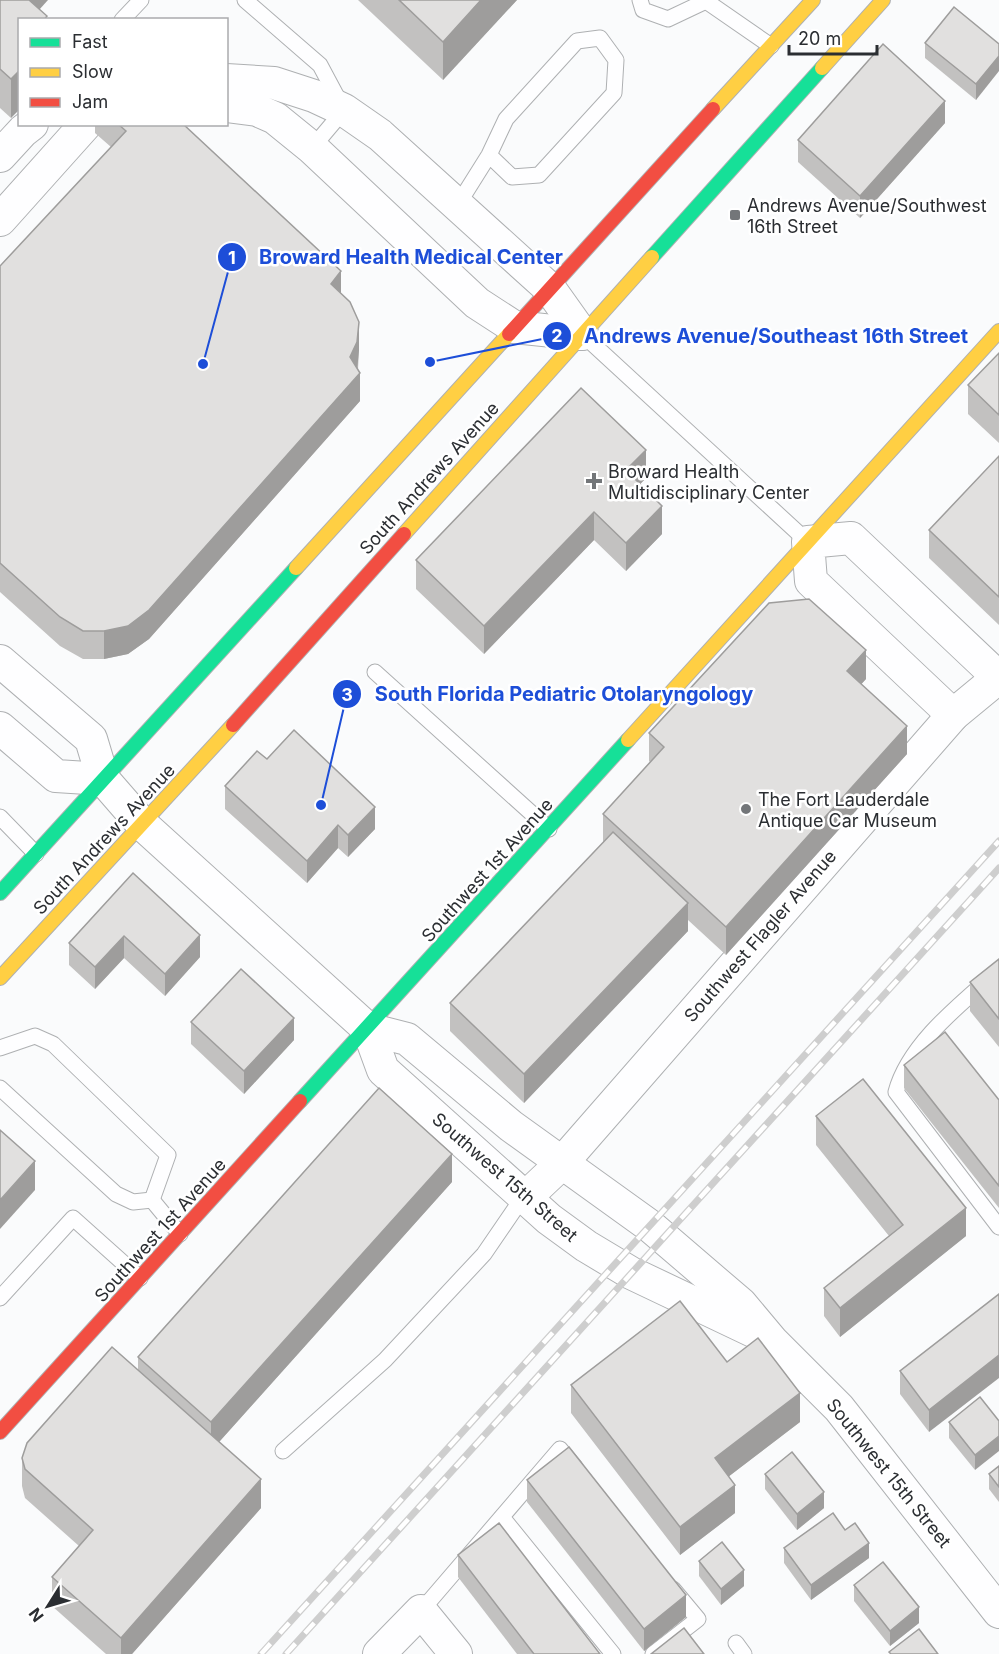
<svg xmlns="http://www.w3.org/2000/svg" width="999" height="1654" font-family="Inter,sans-serif">
<rect width="100%" height="100%" fill="#fafbfc"/>
<g fill="none" stroke-linecap="round" stroke-linejoin="round">
<g stroke="#aeb0b2" stroke-width="17">
<g id="lane">
<polyline points="245,0 320,65 344,110 312,148"/>
<polyline points="640,0 643,10 668,19 706,1"/>
<polyline points="706,1 771,46"/>
<polyline points="122,20 141,0"/>
<polyline points="457,206 489,155 506,119 577,41 600,38 616,60 614,93 539,175 512,177 489,155"/>
<polyline points="582,334 808,542"/>
<polyline points="375,672 549,829"/>
<polyline points="0,817 36,854"/>
<path d="M999 970C963 1002 909 1043 896 1092L999 1227"/>
<polyline points="0,1048 35,1036 53,1044 168,1155 152,1200"/>
<polyline points="0,1088 116,1194 133,1202 152,1200"/>
<polyline points="152,1200 180,1234"/>
<polyline points="0,1298 73,1218 140,1278"/>
<polyline points="283,1451 385,1360 484,1254 523,1197"/>
<polyline points="502,1517 613,1654"/>
<polyline points="421,1611 560,1449 575,1467"/>
<polyline points="736,1643 744,1654"/>
<polyline points="653,1654 698,1619 673,1589"/>
</g>
</g>
<g stroke="#aeb0b2" stroke-width="34">
<g id="street">
<polyline points="226,80 274,83 314,96 344,110 380,135 550,289 582,334"/>
<polyline points="226,106 257,110 275,118 312,148 477,303 514,327 582,334"/>
<polyline points="0,156 23,131 32,124"/>
<polyline points="0,220 86,124"/>
<polyline points="0,661 91,739 103,779 143,825 368,1029 407,1039 511,1126 650,1226 741,1304 772,1341 839,1408 999,1612"/>
<polyline points="953,715 811,581 808,542 851,538 998,677"/>
<polyline points="0,728 56,776 103,779"/>
<polyline points="368,1029 383,1070 549,1219 586,1246 631,1273 755,1332"/>
<polyline points="525,1198 561,1164 953,715 999,677"/>
<polyline points="379,1654 421,1611 456,1654"/>
</g>
</g>
<g stroke="#aeb0b2" stroke-width="16">
<g id="fast">
<polyline points="652,257 822,68"/>
<polyline points="0,893 296,568"/>
<polyline points="300,1101 628,740"/>
</g>
</g>
<g stroke="#aeb0b2" stroke-width="16">
<g id="slow">
<polyline points="822,68 883,0"/>
<polyline points="713,109 813,0"/>
<polyline points="404,534 652,257"/>
<polyline points="296,568 509,334"/>
<polyline points="628,740 999,331"/>
<polyline points="0,978 233,725"/>
</g>
</g>
<g stroke="#aeb0b2" stroke-width="16">
<g id="jam">
<polyline points="509,334 713,109"/>
<polyline points="233,725 404,534"/>
<polyline points="0,1432 300,1101"/>
</g>
</g>
<use href="#lane" stroke="#fefeff" stroke-width="15"/>
<use href="#street" stroke="#fefeff" stroke-width="32"/>
<use href="#fast" stroke="#16e098" stroke-width="14"/>
<use href="#slow" stroke="#ffcf43" stroke-width="14"/>
<use href="#jam" stroke="#f24e42" stroke-width="14"/>
<g stroke="#cecece" stroke-width="7">
<g id="rail">
<polyline points="261,1654 999,841"/>
<polyline points="286,1654 999,868"/>
</g>
</g>
<use href="#rail" stroke="#fff" stroke-width="4.5" stroke-dasharray="14" stroke-linecap="butt"/>
</g>
<g fill="#c2c1c0">
<polygon points="0,0 39,9 47,20 11,118 0,108"/>
<polygon points="358,0 517,0 443,80"/>
<polygon points="925,43 999,44 976,100 925,58"/>
<polygon points="945,123 860,218 798,162 798,140"/>
<polygon points="95,124 183,124 341,293 359,350 358,370 360,401 149,639 128,654 104,659 83,659 60,646 0,592 0,266 111,147 95,133"/>
<polygon points="999,353 999,443 968,414 968,385"/>
<polygon points="999,456 999,625 929,558 929,530"/>
<polygon points="646,478 640,484 662,534 626,571 594,540 484,654 416,589 416,560"/>
<polygon points="866,679 861,684 907,754 726,955 688,920 688,931 524,1103 450,1031 450,1003 603,843 603,814 650,762 649,761 649,733"/>
<polygon points="267,759 375,829 348,857 338,848 307,883 225,809 225,786"/>
<polygon points="133,873 200,957 165,996 124,958 95,989 69,965 69,943"/>
<polygon points="999,959 999,1047 970,1011 970,982"/>
<polygon points="191,1022 294,1040 244,1094 191,1044"/>
<polygon points="904,1065 999,1100 999,1208 904,1088"/>
<polygon points="816,1116 966,1236 840,1337 824,1316 824,1288 889,1236 816,1145"/>
<polygon points="452,1182 219,1442 261,1508 132,1654 106,1654 52,1606 52,1577 79,1546 25,1498 22,1486 22,1458 138,1370 138,1357"/>
<polygon points="999,1294 929,1432 900,1394 900,1371"/>
<polygon points="727,1362 800,1422 729,1476 735,1513 680,1555 571,1413 571,1385"/>
<polygon points="980,1397 975,1470 949,1438 949,1422"/>
<polygon points="999,1466 999,1502 989,1489 989,1474"/>
<polygon points="765,1474 824,1508 797,1530 765,1489"/>
<polygon points="527,1480 686,1617 644,1651 527,1502"/>
<polygon points="784,1548 869,1558 811,1600 784,1563"/>
<polygon points="458,1555 600,1654 517,1654 458,1577"/>
<polygon points="699,1561 744,1586 721,1605 699,1576"/>
<polygon points="854,1585 919,1623 890,1646 854,1601"/>
</g>
<g fill="#9e9d9c">
<polygon points="20,0 48,0 30,20"/>
<polygon points="481,0 517,0 443,80 443,42"/>
<polygon points="999,56 999,71 976,100 976,84"/>
<polygon points="20,70 20,109 11,118 11,79"/>
<polygon points="945,101 945,123 860,218 860,196"/>
<polygon points="341,271 341,300 331,284"/>
<polygon points="359,322 359,350 357,371 360,373 360,401 149,639 128,654 104,659 104,631 350,357"/>
<polygon points="646,450 646,478 626,499 626,470"/>
<polygon points="662,506 662,534 626,571 626,543"/>
<polygon points="594,512 594,540 484,654 484,626"/>
<polygon points="866,650 866,679 847,700 847,671"/>
<polygon points="907,726 907,754 726,955 726,927"/>
<polygon points="375,807 375,829 348,857 348,835"/>
<polygon points="338,825 338,848 307,883 307,861"/>
<polygon points="688,903 688,931 524,1103 524,1074"/>
<polygon points="200,935 200,957 165,996 165,974"/>
<polygon points="124,936 124,958 95,989 95,967"/>
<polygon points="294,1018 294,1040 244,1094 244,1071"/>
<polygon points="452,1154 452,1182 211,1451 211,1422"/>
<polygon points="35,1161 35,1190 0,1229 0,1200"/>
<polygon points="966,1208 966,1236 840,1337 840,1308"/>
<polygon points="999,1355 999,1378 929,1432 929,1410"/>
<polygon points="800,1393 800,1422 715,1487 715,1458"/>
<polygon points="999,1436 999,1451 975,1470 975,1455"/>
<polygon points="261,1479 261,1508 132,1654 121,1654 121,1638"/>
<polygon points="735,1485 735,1513 680,1555 680,1527"/>
<polygon points="824,1492 824,1508 797,1530 797,1514"/>
<polygon points="869,1543 869,1558 811,1600 811,1585"/>
<polygon points="744,1570 744,1586 721,1605 721,1589"/>
<polygon points="686,1595 686,1617 644,1651 644,1629"/>
<polygon points="919,1607 919,1623 890,1646 890,1631"/>
</g>
<g fill="#e1e0df" stroke="#9e9d9c" stroke-width="1.5">
<polygon points="0,0 29,0 47,16 44,20 20,20 20,70 11,79 0,69"/>
<polygon points="399,0 481,0 443,42"/>
<polygon points="954,7 999,44 999,56 976,84 925,43"/>
<polygon points="883,44 945,101 860,196 798,140"/>
<polygon points="118,124 183,124 341,271 331,284 350,302 359,322 357,342 350,357 360,373 149,610 128,626 104,631 83,631 60,617 0,563 0,266 126,131"/>
<polygon points="999,353 999,415 968,385"/>
<polygon points="581,388 646,450 626,470 662,506 626,543 594,512 484,626 416,560"/>
<polygon points="999,456 999,597 929,530"/>
<polygon points="809,599 866,650 847,671 907,726 726,927 603,814 664,747 649,733 769,603"/>
<polygon points="294,730 375,807 348,835 338,825 307,861 225,786 257,751 267,759"/>
<polygon points="613,832 688,903 524,1074 450,1003"/>
<polygon points="133,873 200,935 165,974 124,936 95,967 69,943"/>
<polygon points="999,959 999,1019 970,982"/>
<polygon points="241,969 294,1018 244,1071 191,1022"/>
<polygon points="945,1032 999,1100 999,1186 904,1065"/>
<polygon points="863,1079 966,1208 840,1308 824,1288 903,1225 816,1116"/>
<polygon points="379,1088 452,1154 211,1422 138,1357"/>
<polygon points="0,1130 35,1161 0,1200"/>
<polygon points="999,1294 999,1355 929,1410 900,1371"/>
<polygon points="680,1301 727,1362 758,1338 800,1393 715,1458 735,1485 680,1527 571,1385"/>
<polygon points="112,1347 261,1479 121,1638 52,1577 93,1530 25,1469 22,1458 27,1443"/>
<polygon points="980,1397 999,1421 999,1436 975,1455 949,1422"/>
<polygon points="569,1447 686,1595 644,1629 527,1480"/>
<polygon points="792,1452 824,1492 797,1514 765,1474"/>
<polygon points="999,1466 999,1487 989,1474"/>
<polygon points="833,1513 845,1530 855,1523 869,1543 811,1585 784,1548"/>
<polygon points="499,1523 600,1654 534,1654 458,1555"/>
<polygon points="722,1542 744,1570 721,1589 699,1561"/>
<polygon points="883,1562 919,1607 890,1631 854,1585"/>
<polygon points="684,1628 704,1654 651,1654"/>
<polygon points="919,1629 938,1654 891,1654 889,1652"/>
</g>
<g fill="#737679" stroke="#fff" stroke-width="2">
<rect x="729" y="209" width="12" height="12" rx="3"/>
<path d="M591 472h6v6h6v6h-6v6h-6v-6h-6v-6h6z"/>
<circle cx="746" cy="809" r="6"/>
</g>
<g text-anchor="middle" dominant-baseline="central" stroke-width="5" stroke-linejoin="round" paint-order="stroke">
<g font-size="18" fill="#2b2e32" stroke="#fff" text-anchor="start">
<text x="747" y="205">Andrews Avenue/Southwest<tspan x="747" dy="21">16th Street</tspan></text>
<text x="608" y="471">Broward Health<tspan x="608" dy="21">Multidisciplinary Center</tspan></text>
<text x="758" y="799">The Fort Lauderdale<tspan x="758" dy="21">Antique Car Museum</tspan></text>
</g>
<g font-size="18" fill="#2b2e32" stroke="#fff">
<text transform="translate(429 478) rotate(-48)">South Andrews Avenue</text>
<text transform="translate(104 839) rotate(-47)">South Andrews Avenue</text>
<text transform="translate(487 870) rotate(-48)">Southwest 1st Avenue</text>
<text transform="translate(760 936) rotate(-49)">Southwest Flagler Avenue</text>
<text transform="translate(505 1177) rotate(41)">Southwest 15th Street</text>
<text transform="translate(160 1230) rotate(-48)">Southwest 1st Avenue</text>
<text transform="translate(889 1473) rotate(51)">Southwest 15th Street</text>
</g>
</g>
<path fill="none" stroke="#1d4ed8" stroke-width="2" d="M203 364L232 257M430 362L557 336M321 805L347 694"/>
<g fill="#1d4ed8" stroke="#fff" stroke-width="2">
<circle cx="203" cy="364" r="6"/>
<circle cx="430" cy="362" r="6"/>
<circle cx="321" cy="805" r="6"/>
<circle cx="232" cy="257" r="15"/>
<circle cx="557" cy="336" r="15"/>
<circle cx="347" cy="694" r="15"/>
</g>
<g font-size="18" text-anchor="middle" font-weight="bold" fill="#fff">
<text x="232" y="264">1</text>
<text x="557" y="342">2</text>
<text x="347" y="701">3</text>
</g>
<g font-size="20" text-anchor="middle" font-weight="bold" fill="#1d4ed8" stroke="#fff" stroke-width="5" stroke-linejoin="round" paint-order="stroke">
<text x="411" y="264">Broward Health Medical Center</text>
<text x="776" y="343">Andrews Avenue/Southeast 16th Street</text>
<text x="564" y="701">South Florida Pediatric Otolaryngology</text>
</g>
<rect x="18" y="18" width="210" height="108" fill="#ffffff" stroke="#aaabad" stroke-width="1.5"/>
<rect x="30" y="38" width="30" height="9" fill="#16e098" stroke="#aaabad" stroke-width="1.5"/>
<text x="72" y="48" font-size="18" fill="#2b2e32">Fast</text>
<rect x="30" y="68" width="30" height="9" fill="#ffcf43" stroke="#aaabad" stroke-width="1.5"/>
<text x="72" y="78" font-size="18" fill="#2b2e32">Slow</text>
<rect x="30" y="98" width="30" height="9" fill="#f24e42" stroke="#aaabad" stroke-width="1.5"/>
<text x="72" y="108" font-size="18" fill="#2b2e32">Jam</text>
<g transform="translate(48 1606) rotate(233)" stroke="#ffffff" stroke-width="4.5" paint-order="stroke">
<path d="M0-4.5L10 22L0 15L-10 22Z" fill="#2b2e32"/>
<text y="-9" font-size="16" font-weight="bold" text-anchor="middle" fill="#2b2e32">N</text>
</g>
<path d="M789 45v9h88v-9" fill="none" stroke="#2b2e32" stroke-width="3"/>
<text x="798" y="45" font-size="18" fill="#2b2e32" stroke="#ffffff" stroke-width="4.5" paint-order="stroke">20 m</text>
</svg>
